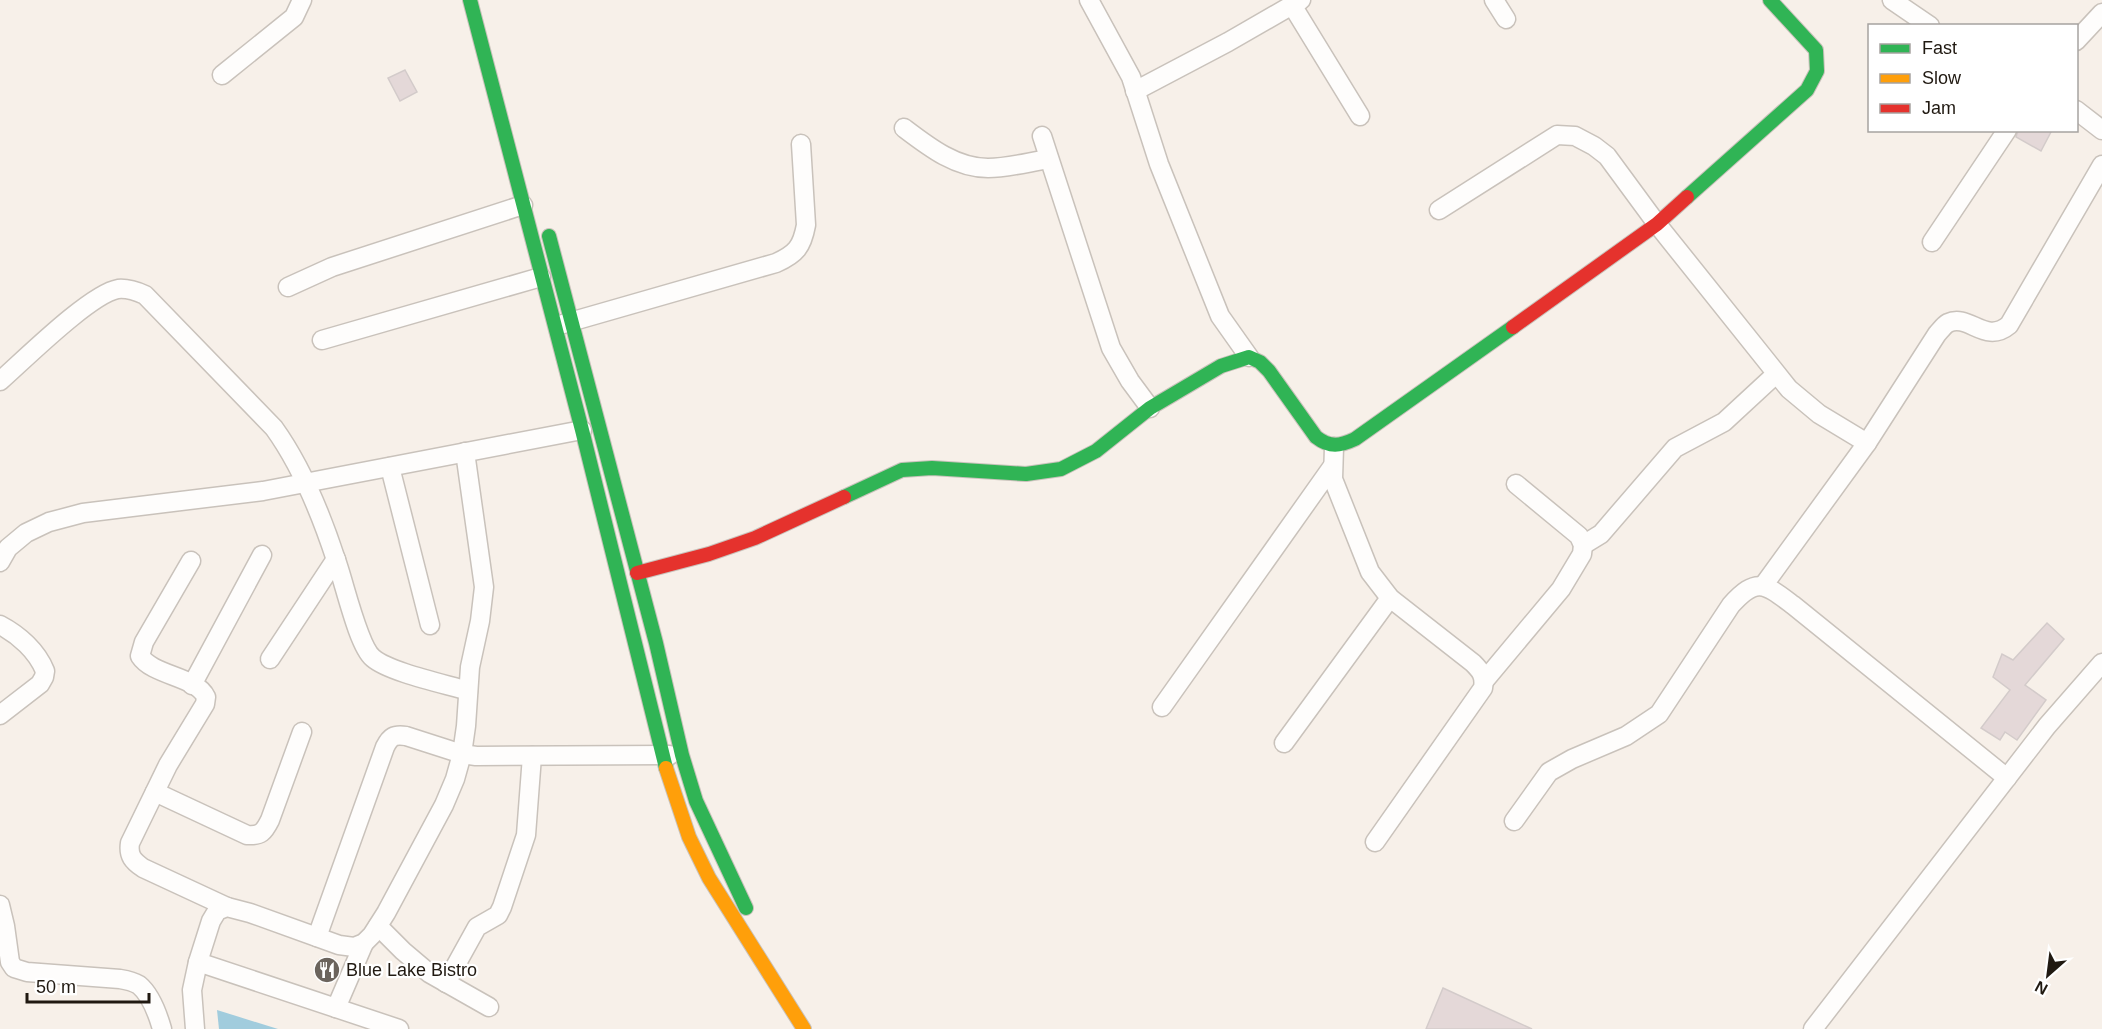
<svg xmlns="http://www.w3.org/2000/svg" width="2102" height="1029" font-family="Helvetica,sans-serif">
<rect width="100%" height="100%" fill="#f7f0e9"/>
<polygon fill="#a1ccdd" points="217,1010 278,1029 219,1029"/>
<g fill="#e4d8d8" stroke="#d3cbca" stroke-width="1.5">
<polygon points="405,70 417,92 400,101 388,78"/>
<polygon points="2018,130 2052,130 2041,151 2016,137"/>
<polygon points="2047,623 2064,639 2025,685 2046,700 2017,740 2005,732 2000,740 1981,728 2010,690 1993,677 2002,654 2013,660"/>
<polygon points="1443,988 1532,1029 1426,1029"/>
</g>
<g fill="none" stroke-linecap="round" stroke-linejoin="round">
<g stroke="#c9c2bb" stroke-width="21">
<g id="street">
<polyline points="1089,0 1131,77 1159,164 1220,316 1249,357"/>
<polyline points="1494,0 1506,19"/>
<polyline points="1892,0 1930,26"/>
<polyline points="1292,5 1360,116"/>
<polyline points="2076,41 2102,13"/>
<polyline points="222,75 294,17 302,0"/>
<polyline points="1135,91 1228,42 1301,0"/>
<polyline points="2076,110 2102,130"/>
<path d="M904 128C929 147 956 168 988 168 1008 168 1029 162 1049 159"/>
<polyline points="1042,136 1111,348 1130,381 1150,408"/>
<polyline points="1439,210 1557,135 1575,136 1594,146 1607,156 1657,224 1789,389 1819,414 1867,443"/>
<polyline points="1932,242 2007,130"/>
<polyline points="288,287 332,267 523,205"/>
<path d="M563 324 776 263C796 254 802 247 806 225L801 144"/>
<polyline points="322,340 541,277"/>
<path d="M0 381C24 360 90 294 118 289 128 288 136 291 145 295L274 428C302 467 321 514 336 560 344 581 358 646 373 658 389 672 445 684 468 691"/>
<path d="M1334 447 1333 479 1370 572 1390 598 1473 663C1481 671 1485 676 1483 688L1375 842"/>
<polyline points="390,467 430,625"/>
<polyline points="1583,545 1601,534 1675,448 1724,422 1776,374"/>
<path d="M191 561 144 642 140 656C153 676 196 676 206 697L205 704 168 765 130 843C128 856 133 861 143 868L227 907"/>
<polyline points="0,562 8,548 26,533 49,522 83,513 263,491 582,430"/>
<path d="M1763 586 1867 443 1937 334C1940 331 1944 325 1948 323 1969 313 1985 345 2009 325L2102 165"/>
<path d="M0 625C19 635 37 651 45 671L44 677 40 684 0 715"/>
<polyline points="270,659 336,559"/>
<polyline points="1485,680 1561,589 1582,554 1583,545 1579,536 1516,484"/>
<polyline points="192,685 262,555"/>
<polyline points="1162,707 1332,467"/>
<polyline points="1284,743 1390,598"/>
<path d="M155 792 247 835C261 836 264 832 270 820L302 732"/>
<path d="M1514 821 1549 772 1572 759 1626 736 1659 714 1731 605C1757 576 1765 584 1793 605L2007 778"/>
<path d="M0 905 5 926 10 962 14 968 27 972 120 979C126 980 134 982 139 985 151 995 158 1015 162 1029"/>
<polyline points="378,926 403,951 429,973 489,1007"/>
<path d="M317 937 385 747C390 737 394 734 406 736L462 754 476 756 670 755"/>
<polyline points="198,962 399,1029"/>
<polyline points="446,983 477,927 498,915 502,907 526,835 532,756"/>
<polyline points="336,1008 364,943"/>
<polyline points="195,1029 192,990 198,962 211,921 217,911 227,907 250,913 339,945 354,947 364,943 372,935 386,913 444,805 455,779 462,754 466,726 470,667 480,621 484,587 465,452"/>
<polyline points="1813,1029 2047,726 2102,663"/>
</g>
</g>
<g stroke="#c9c2bb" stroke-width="16">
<g id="fast">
<polyline points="470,0 582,430 666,768"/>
<polyline points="1687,197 1807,90 1817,71 1816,50 1770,0"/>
<polyline points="549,236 656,643 682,755 696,801 746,908"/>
<path d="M844 497 902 470 932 468 1026 474 1061 469 1096 451 1150 408 1221 366 1249 357 1260 362 1269 371 1316 437C1330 448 1340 446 1355 439L1513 327"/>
</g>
</g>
<g stroke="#c9c2bb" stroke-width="16">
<polyline id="slow" points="666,768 689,837 709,878 804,1029"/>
</g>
<g stroke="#c9c2bb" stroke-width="16">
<g id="jam">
<polyline points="1513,327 1657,224 1687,197"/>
<polyline points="637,573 709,554 755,538 844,497"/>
</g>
</g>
<use href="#street" stroke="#fefdfc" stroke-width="18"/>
<use href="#fast" stroke="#30b455" stroke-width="14"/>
<use href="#slow" stroke="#ff9f0a" stroke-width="14"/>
<use href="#jam" stroke="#e5322d" stroke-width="14"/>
</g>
<defs>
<g id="restaurant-disc" transform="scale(1.35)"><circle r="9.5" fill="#6b645d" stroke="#fff"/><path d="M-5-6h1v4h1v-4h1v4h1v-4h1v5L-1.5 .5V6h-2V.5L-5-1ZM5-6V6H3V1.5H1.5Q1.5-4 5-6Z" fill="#fff"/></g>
</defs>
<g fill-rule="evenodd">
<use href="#restaurant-disc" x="327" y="970"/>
</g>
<g text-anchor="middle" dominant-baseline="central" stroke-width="4.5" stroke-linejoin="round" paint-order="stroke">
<g font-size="18" fill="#201911" stroke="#fff" text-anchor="start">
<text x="346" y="970">Blue Lake Bistro</text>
</g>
</g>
<rect x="1868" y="24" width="210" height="108" fill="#ffffff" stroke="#a6a3a0" stroke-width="1.5"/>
<rect x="1880" y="44" width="30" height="9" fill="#30b455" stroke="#a6a3a0" stroke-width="1.5"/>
<text x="1922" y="54" font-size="18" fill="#201911">Fast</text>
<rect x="1880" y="74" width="30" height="9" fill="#ff9f0a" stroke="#a6a3a0" stroke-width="1.5"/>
<text x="1922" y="84" font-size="18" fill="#201911">Slow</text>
<rect x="1880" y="104" width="30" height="9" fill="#e5322d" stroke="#a6a3a0" stroke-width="1.5"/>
<text x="1922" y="114" font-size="18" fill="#201911">Jam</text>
<g transform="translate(2048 975) rotate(208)" stroke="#ffffff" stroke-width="4.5" paint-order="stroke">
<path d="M0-4.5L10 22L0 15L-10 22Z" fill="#201911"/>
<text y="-9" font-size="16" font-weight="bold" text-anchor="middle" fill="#201911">N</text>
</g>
<path d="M27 993v9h122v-9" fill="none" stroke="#201911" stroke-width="3"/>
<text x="36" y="993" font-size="18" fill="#201911" stroke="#ffffff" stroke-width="4.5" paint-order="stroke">50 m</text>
</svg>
